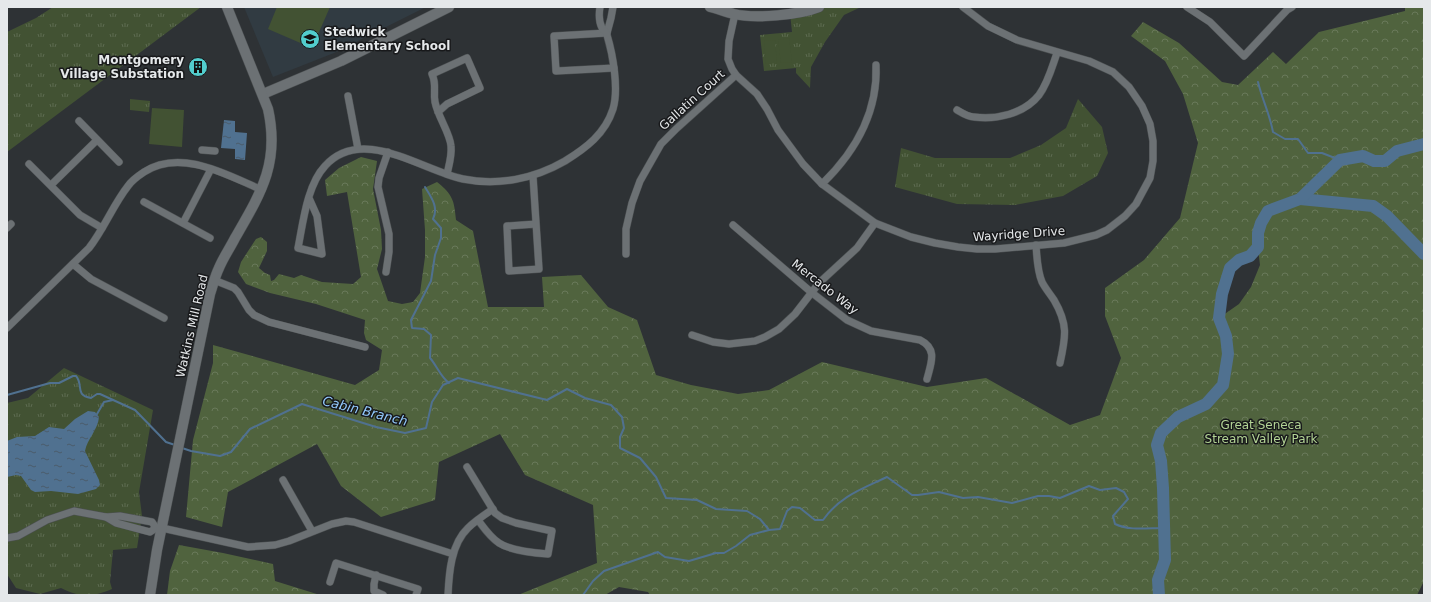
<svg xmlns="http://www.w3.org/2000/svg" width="1431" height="602" font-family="'DejaVu Sans',sans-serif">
<defs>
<pattern id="grass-tufts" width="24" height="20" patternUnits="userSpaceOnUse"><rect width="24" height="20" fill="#425233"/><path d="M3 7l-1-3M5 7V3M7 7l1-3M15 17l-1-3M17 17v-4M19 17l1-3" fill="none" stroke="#5d6b51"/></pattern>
<pattern id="forest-crowns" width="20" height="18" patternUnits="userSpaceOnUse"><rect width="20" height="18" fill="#50633e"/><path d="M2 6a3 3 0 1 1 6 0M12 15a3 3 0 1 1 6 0" fill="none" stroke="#69795a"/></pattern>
<pattern id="water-ripples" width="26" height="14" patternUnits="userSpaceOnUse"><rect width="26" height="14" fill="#507190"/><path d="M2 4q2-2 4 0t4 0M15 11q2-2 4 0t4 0" fill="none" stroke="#4a5c6b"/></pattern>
</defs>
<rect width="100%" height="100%" fill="#2e3235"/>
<polygon fill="#313b42" points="244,7 426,7 334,53 273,77"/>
<g fill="url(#grass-tufts)">
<polygon points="53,7 201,7 7,152 7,32 36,18"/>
<polygon points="818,7 861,7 844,15 825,42 811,67 810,88 796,73 796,68 764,71 760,35 792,32 790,13"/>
<polygon points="130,99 150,101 149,112 130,110"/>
<polygon points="1078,99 1102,127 1108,153 1097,176 1063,196 1015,205 957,204 895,187 901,148 935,158 1010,158 1041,145 1066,128"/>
<path d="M64 368 153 410 139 492 142 516 137 548 113 550 110 582 112 589C92 597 81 598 61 588L40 594 16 588 7 574V403L28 398Z"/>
</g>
<g fill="url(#forest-crowns)" fill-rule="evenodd">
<path d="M1405 7H1424V581L1417 595H650L648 592 619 587 605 595H518L597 563 593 505 525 475 500 434 439 462 435 500 381 517 341 486 317 444 228 492 222 527 186 517 193 440 213 363V345L355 385 379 370 382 350 366 340 364 333 365 320 316 304 270 293 246 284 238 272 241 262 254 242 256 239 261 237 267 242V251L259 268 265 273 270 275 271 281 274 280 279 274 294 278 301 275 322 282 353 284 361 277 347 192 327 196 325 180 339 168 361 157 377 161 373 189 381 230 382 249 377 269 388 301 402 304 413 302 420 293 425 257V230L422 189 437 182C453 195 454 200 456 220L473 231 488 307H544L542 277 581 275 608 307 637 320 656 375 691 385 738 394 769 390 822 362 927 387 986 378 1070 425 1100 415 1121 358 1105 316V288L1144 260 1180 218 1198 143 1183 94 1165 61 1131 36 1143 22 1179 43 1222 82 1238 85 1273 52 1286 64 1319 32 1405 11ZM1258 248 1260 265 1251 287 1239 304 1219 318 1222 294 1230 268 1239 260 1250 256Z"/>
<polygon points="179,545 223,553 273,564 275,581 320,595 167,595 170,571"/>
</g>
<g fill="#425233">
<polygon points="277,7 330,7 312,48 268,29"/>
<polygon points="789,38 792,62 781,63 778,40"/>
<polygon points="775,40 777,63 766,64 764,41"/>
<polygon points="152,108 184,110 182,147 149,144"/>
</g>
<g fill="url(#water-ripples)">
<polygon points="224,120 235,121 235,132 247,133 245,160 235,159 235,149 221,148"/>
<path d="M88 411 95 412 99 417C98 430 87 439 85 451L99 480 100 485 96 489 78 494 51 491 35 492 31 490 21 476 16 475 7 477V441L17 437 35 436 49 427 64 429 75 419Z"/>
</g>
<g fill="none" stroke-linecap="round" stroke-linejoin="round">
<g stroke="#507190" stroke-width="2">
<path d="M1258 82C1262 99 1270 115 1273 132L1285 139H1298L1308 153H1322L1340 160"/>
<path d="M425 187C431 197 439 207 433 219L441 228V238L435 255 431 281 411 320 412 328 424 329 431 335 430 358C437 366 440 376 449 383"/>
<path d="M7 395 50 383H59L73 376H76C84 385 74 395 91 398L97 394H100L135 410 166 442 175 445"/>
<polyline points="97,414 104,402 113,400"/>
<path d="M182 448 191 451 220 456 231 452 250 429 302 404 376 427 405 433 426 428 432 402 443 385 458 378 547 400 567 389 585 398 611 405 622 417 624 428 620 437V448L640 458 656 477 666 498 697 500 716 509 747 511 760 519 769 530 780 529 787 511 792 507 800 508 815 520H823C840 496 862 489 887 477L912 495H918L939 492 963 498 978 497 1012 503 1038 496H1049L1060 498 1089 486 1100 490 1116 488 1124 492 1128 499 1113 516 1115 524C1130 531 1147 528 1164 528"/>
<polyline points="583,595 593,581 604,571 658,552 665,557 689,561 716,553 724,553 736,546 750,535 769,530"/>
</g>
<g stroke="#507190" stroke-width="12">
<polyline points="1300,199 1373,206 1387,216 1424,254"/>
<polyline points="1159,595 1158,580 1165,560 1163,488 1161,461 1157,445 1161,433 1178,417 1206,404 1223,385 1228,354 1226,336 1219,318 1222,294 1230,268 1239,260 1250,256 1258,247 1258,233 1261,223 1268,211 1300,199 1340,160 1363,156 1374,161 1385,161 1397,151 1424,144"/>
</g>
<g stroke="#4c5052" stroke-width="8">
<g id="street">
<polyline points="1187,7 1210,22 1244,56 1287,10 1292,7"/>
<polyline points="735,14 729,41 728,59 732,69 736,75 757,94 767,109 778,130 803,164 822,184 875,223 911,237 935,243 958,247 977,249 995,249 1064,243 1096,235 1107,230 1125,216 1136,204 1150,178 1153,161 1153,141 1150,124 1142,106 1129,87 1113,72 1089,61 1017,40 988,26 963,7"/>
<polyline points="607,33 554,36 556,71 614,68"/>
<polyline points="607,33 611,18 613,7"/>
<polyline points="348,96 358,149"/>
<path d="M957 110C962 113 968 117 974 117 996 120 1024 114 1039 95 1048 83 1052 67 1057 53"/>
<path d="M438 112 447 104 480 88 467 58 432 74C437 85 433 91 435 102 438 117 450 133 451 146 452 156 449 165 447 174"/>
<polyline points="79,121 119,162"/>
<polyline points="202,150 215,151"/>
<polyline points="29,164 80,215 102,228"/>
<polyline points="533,176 539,269 509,271 507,226 536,224"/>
<path d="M822 184C855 152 878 112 876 65"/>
<polyline points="51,185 97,140"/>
<path d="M309 198 317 216 322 254 298 248C303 223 307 185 325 166 362 125 421 170 463 179 498 186 534 179 565 161 586 148 605 134 613 109 619 89 613 55 607 35 606 32 604 30 602 28 599 22 599 13 600 7"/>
<polyline points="144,202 210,238"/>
<polyline points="183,223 211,169"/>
<path d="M733 225 811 292 847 320 871 331 920 340C938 349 931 363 927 379"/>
<polyline points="7,228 11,224"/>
<path d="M1036 245C1037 257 1037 270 1042 282 1045 288 1050 294 1054 300 1068 324 1066 336 1060 363"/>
<polyline points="626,254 626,229 632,203 640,181 661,144 676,129 736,75"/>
<polyline points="73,264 91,279 164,318"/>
<polyline points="386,272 389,252 389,234 378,187 379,178 388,152"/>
<polyline points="214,280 234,288 238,292 249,310 254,315 269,322 365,347"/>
<path d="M7 328 89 248C104 229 113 205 128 186 132 180 138 176 144 172 181 148 227 175 262 190"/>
<polyline points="692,335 713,342 729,344 755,341 765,337 779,329 795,314 819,283 857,248 875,223"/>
<path d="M467 467 495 513 502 518 516 523 552 531 548 554C534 553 511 551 499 543 490 537 484 528 478 520"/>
<polyline points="283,480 312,531"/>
<polyline points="156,528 152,522 120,516 106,517 116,523 150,532 156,528 162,528 248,547 275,545 289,541 332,524 346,521 354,522 453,554"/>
<polyline points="7,538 18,536 47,520 74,511 106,517"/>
<polyline points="376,575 374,584 374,591 383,595"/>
<polyline points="330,582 336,563 418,589 416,595"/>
<path d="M448 595C449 573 451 544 468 528 475 521 484 515 493 509"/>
</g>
</g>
<g stroke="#4c5052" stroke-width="11">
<g id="secondary">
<path d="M710 7C718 9 726 12 734 14 755 19 799 15 819 7"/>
<polyline points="263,94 341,61 449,7"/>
<path d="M150 595 157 550 210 294C213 285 215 276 219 268 223 258 230 248 235 238 261 193 280 163 268 109L227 7"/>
</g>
</g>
<use href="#street" stroke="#6c7174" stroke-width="7"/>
<use href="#secondary" stroke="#6c7174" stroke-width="10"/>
</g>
<defs>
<g id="school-disc" transform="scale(1)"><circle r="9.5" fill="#52cdcd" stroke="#18191b"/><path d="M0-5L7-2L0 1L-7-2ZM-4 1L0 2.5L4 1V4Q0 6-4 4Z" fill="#111"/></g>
<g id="building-disc" transform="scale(1)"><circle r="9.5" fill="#52cdcd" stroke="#18191b"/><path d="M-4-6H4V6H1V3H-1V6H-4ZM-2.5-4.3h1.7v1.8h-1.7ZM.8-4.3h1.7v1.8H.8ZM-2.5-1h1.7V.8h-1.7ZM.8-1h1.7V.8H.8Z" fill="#111"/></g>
</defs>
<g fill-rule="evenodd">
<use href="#school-disc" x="310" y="39"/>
<use href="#building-disc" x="198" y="67"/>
</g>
<g text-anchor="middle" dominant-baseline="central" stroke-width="3" stroke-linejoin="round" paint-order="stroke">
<g font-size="12" font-weight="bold" fill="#e5e8ea" stroke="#18191b" text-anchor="start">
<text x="324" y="32">Stedwick<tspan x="324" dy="14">Elementary School</tspan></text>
<text x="184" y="60" text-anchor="end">Montgomery<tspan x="184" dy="14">Village Substation</tspan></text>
</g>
<g font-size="12" fill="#e5e8ea" stroke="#18191b">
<text transform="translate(692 100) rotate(-42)">Gallatin Court</text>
<text transform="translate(1019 234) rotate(-4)">Wayridge Drive</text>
<text transform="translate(825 287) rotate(38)">Mercado Way</text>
<text transform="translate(192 326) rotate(-77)">Watkins Mill Road</text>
</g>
<g font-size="12" fill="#b3d495" stroke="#18191b">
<text x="1261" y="425">Great Seneca<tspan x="1261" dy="14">Stream Valley Park</tspan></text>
</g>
<g font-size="13" font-style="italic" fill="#93cafd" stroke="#18191b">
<text transform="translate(365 411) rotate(14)">Cabin Branch</text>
</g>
</g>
<rect width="1431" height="602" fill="none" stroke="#e5e8ea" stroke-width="16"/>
</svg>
